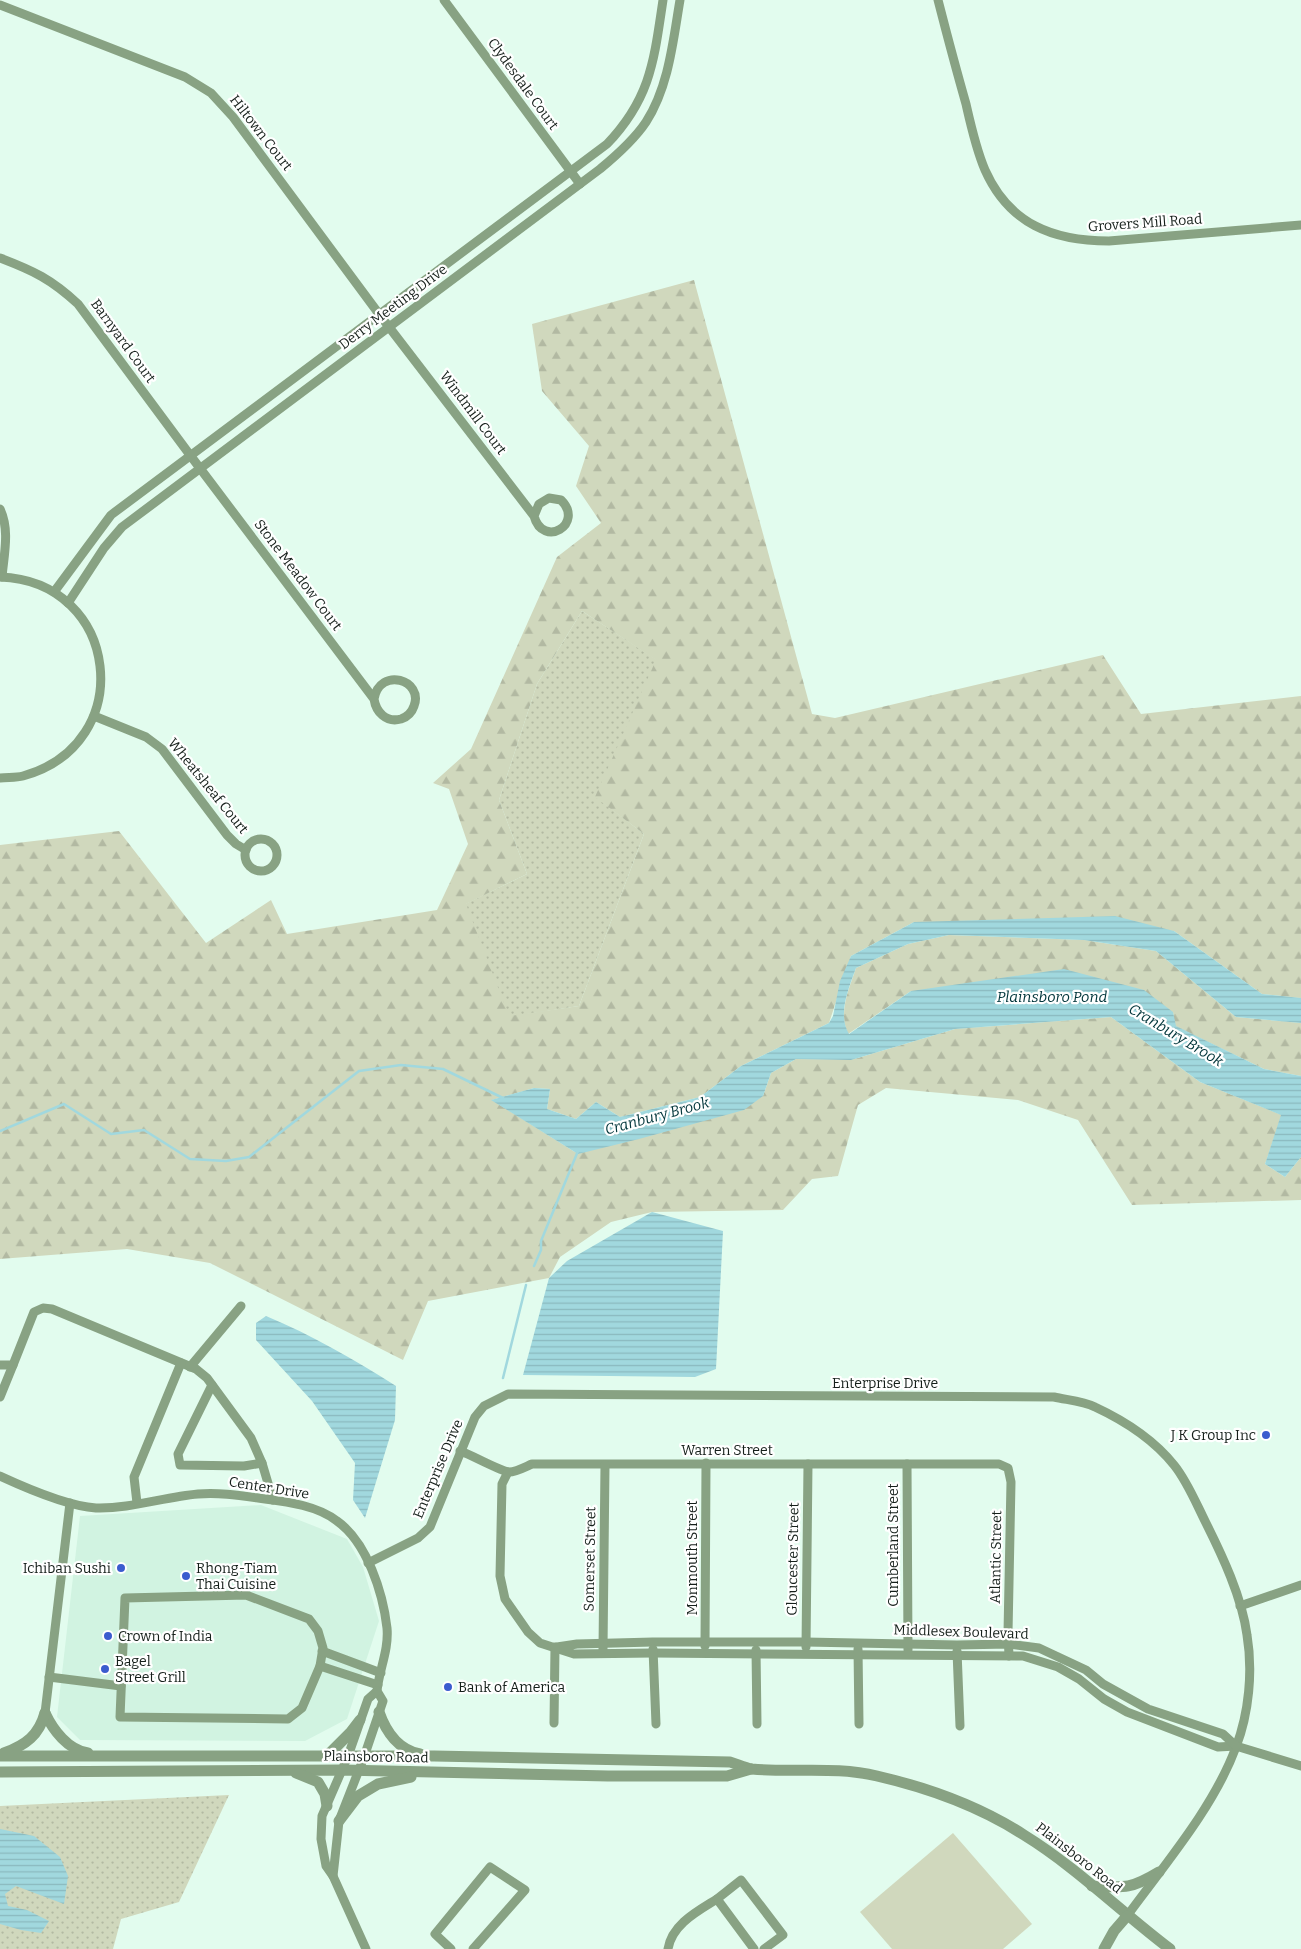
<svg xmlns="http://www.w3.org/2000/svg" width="1301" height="1949" font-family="Bitter,serif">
<defs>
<pattern id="grass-dots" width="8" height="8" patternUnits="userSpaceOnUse" patternTransform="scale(1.25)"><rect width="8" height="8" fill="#d0d8bd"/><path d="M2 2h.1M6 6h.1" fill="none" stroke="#b2b9a2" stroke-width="1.8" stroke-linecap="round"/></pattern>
<pattern id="forest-firs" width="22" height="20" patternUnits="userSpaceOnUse" patternTransform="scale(1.25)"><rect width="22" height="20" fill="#d0d8bd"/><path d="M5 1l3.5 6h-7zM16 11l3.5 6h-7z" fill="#b2b9a2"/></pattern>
<pattern id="water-rules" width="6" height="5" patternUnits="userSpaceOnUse" patternTransform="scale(1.25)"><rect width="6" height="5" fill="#a1d8de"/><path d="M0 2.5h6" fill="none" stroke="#8ab9be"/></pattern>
</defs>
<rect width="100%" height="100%" fill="#e2fcee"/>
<polygon fill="#d1f3e1" points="261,1505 347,1539 363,1567 379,1621 347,1719 305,1741 80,1740 57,1717 80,1516"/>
<g fill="url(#grass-dots)">
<polygon points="582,611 657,660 596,797 644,834 579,1006 508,1017 465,904 527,874 499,800 537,684"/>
<polygon points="229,1795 179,1902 121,1919 113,1949 0,1949 0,1806"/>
</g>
<g fill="url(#forest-firs)" fill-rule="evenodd">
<path d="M694 280 812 714 835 718 1103 655 1141 714 1301 696V998L1262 994 1174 931 914 922 851 956 829 1023 741 1066 700 1097 620 1117 596 1102 576 1119 547 1109 550 1089 534 1088 492 1100 578 1154 763 1096 771 1073 796 1059 851 1060 955 1029 1111 1017 1200 1082 1282 1115 1265 1164 1285 1177 1301 1157V1200L1132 1205 1078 1120 1018 1100 886 1088 858 1105 838 1176 812 1179 783 1210 652 1212 611 1222 560 1257 549 1278 428 1301 403 1360 210 1263 127 1249 0 1259V845L119 831 206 943 271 900 287 934 437 910 468 844 449 789 433 783 471 749 557 557 601 523 576 486 589 446 542 391 532 324ZM582 611 656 660 595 797 644 834 579 1006 509 1016 466 904 527 874 499 800 537 684Z"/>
<path d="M949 935 1084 940 1156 951 1236 1017 1301 1023V1076L1264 1069 1175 1026 1173 1012 911 991 848 1034C838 1012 849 989 856 968L908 944Z"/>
</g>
<polygon fill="#d0d8bd" points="953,1833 1032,1924 1003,1949 892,1949 860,1912"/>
<g fill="url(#water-rules)">
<path d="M1115 916 1174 931 1262 994 1301 998V1023L1236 1017 1156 951 1084 940 949 935 908 944 856 968C849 988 837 1014 849 1034L911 991 1064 969 1144 990 1173 1012 1176 1026 1264 1069 1301 1076V1157L1285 1177 1265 1164 1281 1115 1200 1082 1111 1017 955 1029 851 1060 796 1059 771 1073 763 1096 744 1110 639 1139 578 1154 491 1100 534 1088 550 1089 547 1109 576 1119 596 1102 620 1117 700 1097 741 1066 829 1023 833 1016 840 981 851 956 914 922Z"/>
<polygon points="652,1212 723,1231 716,1369 695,1377 523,1375 549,1278 567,1261"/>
<path d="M266 1316C312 1335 355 1360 396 1386L395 1420 365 1518 353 1500 355 1463 312 1401 256 1340V1323Z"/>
<polygon points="0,1829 34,1836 60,1857 68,1876 64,1904 16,1886 5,1894 8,1906 27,1910 49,1921 41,1933 21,1930 0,1924"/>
</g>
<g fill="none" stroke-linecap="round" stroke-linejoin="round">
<g stroke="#a1d8de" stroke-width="2.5">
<polyline points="0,1131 64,1104 111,1134 144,1130 190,1159 226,1161 249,1157 359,1071 401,1065 443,1069 503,1098"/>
<polyline points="534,1266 541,1250 541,1241 578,1151"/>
<polyline points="503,1378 526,1285"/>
</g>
<g stroke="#88a283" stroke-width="9">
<polyline points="444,0 580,184"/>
<path d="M938 0C947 35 956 69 966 104 971 126 976 149 985 170 1009 224 1053 241 1109 241L1301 225"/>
<path d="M0 5 185 77 211 93 233 117 379 314 534 516C543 549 585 524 561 500L549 498 539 504 534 516"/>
<path d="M0 258C34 271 51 279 78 304L190 455 374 699C376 712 386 723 401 719 407 717 412 712 414 706 424 680 380 666 374 699"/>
<path d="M0 509C10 530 4 554 2 577"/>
<path d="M0 577C120 581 139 744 23 776 16 778 7 777 0 778"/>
<path d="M54 592 111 515 607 144C651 98 654 60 663 0"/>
<path d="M68 603 104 548 122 527 600 169C617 155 634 140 646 122 669 86 673 41 680 0"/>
<polyline points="94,716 146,737 162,749 227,835 236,844 246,850"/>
<circle cx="261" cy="855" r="16"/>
<polyline points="0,1365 13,1365 34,1312 43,1308 52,1309 196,1369 207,1378 251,1438 262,1463 273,1500"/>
<polyline points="190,1367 241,1306"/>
<polyline points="212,1385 178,1454 180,1465 244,1466 262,1463"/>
<polyline points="0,1397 13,1365"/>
<path d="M460 1451C472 1455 500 1471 509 1472 516 1472 525 1467 532 1464H999L1008 1468 1011 1482 1008 1633 1009 1656"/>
<polyline points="907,1464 908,1650"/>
<polyline points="508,1472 502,1484 500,1576 505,1599 528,1632 540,1643 574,1654 653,1653 1023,1656 1058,1667 1079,1679 1104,1699 1127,1712 1218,1747 1236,1746 1301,1766"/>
<path d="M0 1476C26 1488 68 1506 96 1508 130 1509 164 1497 198 1494 220 1492 243 1496 265 1499 289 1502 318 1506 337 1521 367 1542 383 1593 387 1628 389 1650 379 1670 377 1691L383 1701 364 1757 339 1821 333 1876"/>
<polyline points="137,1503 134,1477 181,1363"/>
<path d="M368 1563 418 1538 430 1527 475 1417 484 1406 508 1394 1054 1397C1067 1400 1083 1401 1095 1407 1123 1420 1154 1440 1174 1465 1187 1481 1196 1503 1205 1521 1222 1555 1242 1597 1247 1635 1253 1671 1249 1713 1236 1747 1214 1807 1165 1864 1127 1916"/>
<polygon points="246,1595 309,1619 318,1631 323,1648 320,1666 302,1708 288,1719 120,1717 125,1598"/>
<polyline points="1240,1606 1301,1585"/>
<polyline points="705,1646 706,1463"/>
<polyline points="557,1647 577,1644 653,1642 806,1642 957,1645 1009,1644 1039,1648 1086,1670 1103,1684 1148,1709 1223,1734 1236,1746"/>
<polyline points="806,1647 808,1464"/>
<polyline points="603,1649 605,1465"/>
<polyline points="653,1649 656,1724"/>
<polyline points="858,1649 859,1724"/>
<polyline points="756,1650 757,1724"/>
<polyline points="322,1651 381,1673"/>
<polyline points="957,1651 960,1726"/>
<polyline points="320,1666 378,1685"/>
<polyline points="49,1677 121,1686"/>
<polyline points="45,1713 70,1503"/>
<polyline points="554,1723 555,1647"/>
<polyline points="366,1949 333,1876 326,1866 321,1839 322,1816 348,1756 368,1699 377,1691"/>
<polyline points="451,1949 435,1934 490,1867 525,1890 473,1949"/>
<path d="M668 1949C672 1924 698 1911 717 1899"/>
<polyline points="754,1949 717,1899 741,1880 783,1935 764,1949"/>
</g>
<g stroke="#88a283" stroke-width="11">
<path d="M379 1712C386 1732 399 1750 420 1754"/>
<path d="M45 1713C53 1730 68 1750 88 1753"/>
<path d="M4 1753C26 1745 39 1735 45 1713"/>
<path d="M0 1756H434L730 1762C737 1764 745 1768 752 1769 793 1773 836 1766 877 1776 929 1788 979 1806 1024 1835 1076 1867 1121 1912 1170 1949"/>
<polyline points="327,1756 350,1733 360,1720"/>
<polyline points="0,1772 342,1770 608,1776 727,1776 751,1769"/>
<polyline points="296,1773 318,1782 325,1794 327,1806"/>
<polyline points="339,1821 358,1796 378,1784 411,1777"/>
<path d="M1092 1886C1125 1888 1131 1889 1159 1872"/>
<polyline points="1104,1949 1114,1931 1127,1916"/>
</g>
</g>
<g fill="#3b5cce" stroke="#fff" stroke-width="2">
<circle cx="1266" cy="1435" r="5"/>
<circle cx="121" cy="1568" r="5"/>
<circle cx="186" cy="1576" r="5"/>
<circle cx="108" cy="1636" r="5"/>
<circle cx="105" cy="1669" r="5"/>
<circle cx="448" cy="1687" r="5"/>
</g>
<g text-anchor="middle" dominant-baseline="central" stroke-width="4.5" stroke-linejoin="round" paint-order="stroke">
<g font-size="14" fill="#151f1a" stroke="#fff">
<text transform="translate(523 84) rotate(54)">Clydesdale Court</text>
<text transform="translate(261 133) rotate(52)">Hiltown Court</text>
<text transform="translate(1145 223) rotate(-4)">Grovers Mill Road</text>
<text transform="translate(393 307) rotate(-37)">Derry Meeting Drive</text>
<text transform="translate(123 341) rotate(54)">Barnyard Court</text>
<text transform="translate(473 413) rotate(53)">Windmill Court</text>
<text transform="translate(298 575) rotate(53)">Stone Meadow Court</text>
<text transform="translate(208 786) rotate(51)">Wheatsheaf Court</text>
<text x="885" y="1383">Enterprise Drive</text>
<text x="727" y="1450">Warren Street</text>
<text transform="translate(438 1469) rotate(-67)">Enterprise Drive</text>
<text transform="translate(269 1488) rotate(9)">Center Drive</text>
<text transform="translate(893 1545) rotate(-90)">Cumberland Street</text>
<text transform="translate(996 1557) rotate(-89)">Atlantic Street</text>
<text transform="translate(692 1558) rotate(-90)">Monmouth Street</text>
<text transform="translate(590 1559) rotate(-89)">Somerset Street</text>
<text transform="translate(793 1559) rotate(-89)">Gloucester Street</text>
<text transform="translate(961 1632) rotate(2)">Middlesex Boulevard</text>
<text transform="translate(376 1757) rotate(1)">Plainsboro Road</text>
<text transform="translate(1079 1858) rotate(38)">Plainsboro Road</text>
</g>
<g font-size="14" fill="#151f1a" stroke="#fff" text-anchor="start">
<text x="1256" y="1435" text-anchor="end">J K Group Inc</text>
<text x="111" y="1568" text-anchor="end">Ichiban Sushi</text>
<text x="196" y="1568">Rhong-Tiam<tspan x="196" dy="16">Thai Cuisine</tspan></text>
<text x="118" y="1636">Crown of India</text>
<text x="115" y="1661">Bagel<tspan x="115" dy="16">Street Grill</tspan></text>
<text x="458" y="1687">Bank of America</text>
</g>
<g font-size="15" font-style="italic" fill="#00353a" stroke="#fff">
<text x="1052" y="997">Plainsboro Pond</text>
<text transform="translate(1176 1035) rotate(31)">Cranbury Brook</text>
<text transform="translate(657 1116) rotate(-15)">Cranbury Brook</text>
</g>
</g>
</svg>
